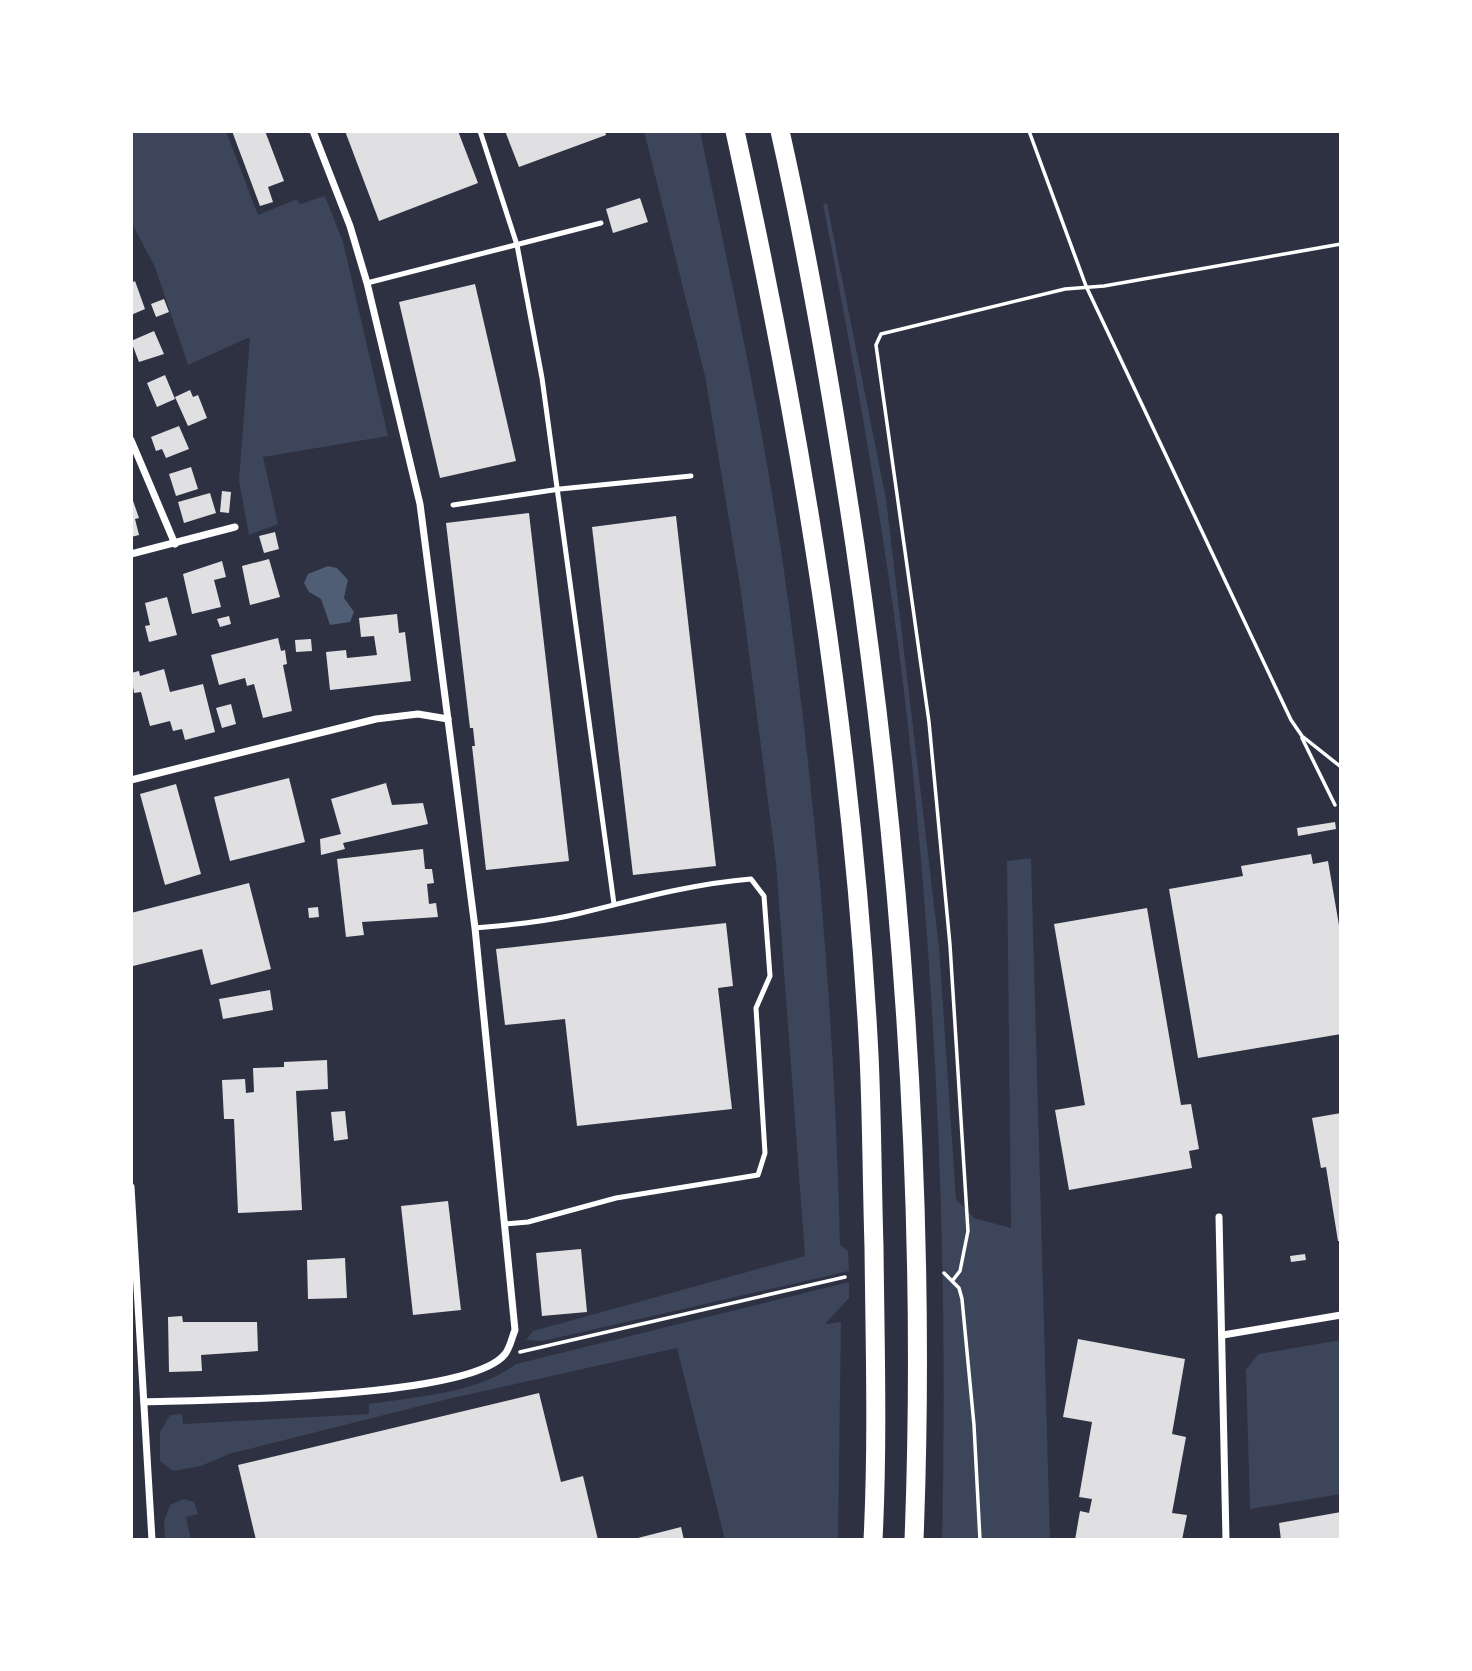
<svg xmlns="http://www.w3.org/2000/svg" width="1472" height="1671" font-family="Montserrat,sans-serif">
<rect width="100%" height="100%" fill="#2d3142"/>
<g fill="#3c4559">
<polygon points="131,131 226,131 258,215 297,199 300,204 325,196 343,242 388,436 263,457 278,524 249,535 239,480 250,337 188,365 155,267 131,222"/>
<path d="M644 131H700C732 284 766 437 787 592 817 809 835 1027 840 1245L848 1251 849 1271 543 1341 526 1340 533 1331 805 1256 776 863 741 592 705 376Z"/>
<path d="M827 203 886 499 939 947 956 1199 974 1218 1011 1228 1007 861 1031 858 1050 1540H942C948 1281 938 1022 912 764 893 576 859 389 823 204Z"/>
<path d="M849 1282V1298L825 1324 841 1322 838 1540H725L677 1348 448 1399 229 1454 201 1466 173 1471 160 1461V1432L170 1415 182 1414 183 1424 369 1414V1404C417 1396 476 1394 516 1364Z"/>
<polygon points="1341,1340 1341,1494 1250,1509 1246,1370 1258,1354"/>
<polygon points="184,1499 194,1502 198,1514 186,1517 191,1540 165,1540 164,1521 170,1505"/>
</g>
<polygon fill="#4f5d75" points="328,566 337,568 348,580 344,598 354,612 350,622 330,625 321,599 309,592 304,583 308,574"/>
<g fill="#e0e0e3">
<polygon points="232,131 265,131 284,181 268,187 273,202 260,206"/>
<polygon points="345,131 458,131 478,183 379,221"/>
<polygon points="505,131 605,131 606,135 519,167"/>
<polygon points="640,198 648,222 613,233 606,209"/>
<polygon points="135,281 145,309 131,315 131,283"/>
<polygon points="475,284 516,461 440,478 399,302"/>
<polygon points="164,299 169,312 156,317 151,304"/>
<polygon points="154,331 164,354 139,362 131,341"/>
<polygon points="165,375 175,399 157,407 147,383"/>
<polygon points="190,390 193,397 198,395 207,418 188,426 175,397"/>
<polygon points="179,426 189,449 166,458 162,449 156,451 151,437"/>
<polygon points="191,467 198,489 176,496 169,474"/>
<polygon points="222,491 231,492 229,513 220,512"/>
<polygon points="210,493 216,513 184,523 178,502"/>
<polygon points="131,495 139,518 135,519 139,535 131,537"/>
<polygon points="529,513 569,861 486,870 472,746 475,746 473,728 470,728 446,523"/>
<polygon points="676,516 716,866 633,875 592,527"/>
<polygon points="275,532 279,549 264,553 259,536"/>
<polygon points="269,559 280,597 250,605 242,566"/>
<polygon points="222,561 226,577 214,580 221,607 192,614 183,574"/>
<polygon points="167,597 177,635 149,642 145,626 150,625 145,603"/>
<polygon points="397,614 399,633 405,632 411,681 330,690 326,652 346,650 347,658 377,655 374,636 361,637 359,618"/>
<polygon points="229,616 231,624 220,627 217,619"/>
<polygon points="278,638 281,651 285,650 287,664 283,665 292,711 263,718 254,684 247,686 245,678 219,685 211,655"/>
<polygon points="311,639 312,651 296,652 295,640"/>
<polygon points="164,669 170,692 203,684 215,732 185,740 182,729 173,731 170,721 150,726 141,692 134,693 131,673 139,671 140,676"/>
<polygon points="231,704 236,724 222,728 216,708"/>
<polygon points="289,778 305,842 230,861 214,797"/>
<polygon points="386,783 392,805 423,803 428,824 343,843 345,849 321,855 320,839 341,834 331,799"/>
<polygon points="176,784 201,874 165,885 140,794"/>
<polygon points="1335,822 1336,829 1298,836 1297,828"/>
<polygon points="423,849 425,869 432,869 434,883 427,884 429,904 436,903 438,917 362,922 364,935 346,937 337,859"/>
<polygon points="1311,854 1313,864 1328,861 1341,937 1341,1034 1198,1058 1169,889 1243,876 1241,866"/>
<polygon points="249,883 271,969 211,985 202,949 133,966 131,913"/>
<polygon points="318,907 319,917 309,918 308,908"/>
<polygon points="1147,908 1181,1105 1191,1104 1199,1149 1189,1151 1192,1168 1069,1190 1055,1110 1085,1105 1054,924"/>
<polygon points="726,923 733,986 718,988 732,1109 577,1126 565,1019 505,1025 496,949"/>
<polygon points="270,990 273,1010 223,1019 219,999"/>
<polygon points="327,1060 328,1089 296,1091 302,1210 238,1213 234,1119 224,1119 222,1080 245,1079 246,1093 254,1092 253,1068 284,1067 284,1062"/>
<polygon points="345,1111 348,1139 334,1141 331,1112"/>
<polygon points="1341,1113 1341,1241 1338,1241 1326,1167 1321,1168 1312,1118"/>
<polygon points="448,1201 461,1310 413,1315 401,1206"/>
<polygon points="581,1249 587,1312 542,1316 536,1253"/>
<polygon points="1305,1254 1306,1260 1291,1262 1290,1256"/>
<polygon points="345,1258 347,1298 308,1299 307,1260"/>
<polygon points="182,1316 183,1322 257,1322 258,1351 201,1355 202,1371 169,1372 168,1317"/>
<polygon points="1078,1339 1185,1359 1172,1434 1186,1437 1172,1513 1187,1515 1182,1540 1075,1540 1080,1511 1089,1513 1092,1499 1079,1497 1092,1422 1063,1417"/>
<polygon points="539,1393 561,1482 583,1476 598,1540 256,1540 238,1465"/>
<polygon points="1341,1512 1341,1540 1281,1540 1279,1523"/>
<polygon points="681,1527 684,1540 635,1540 634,1539"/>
</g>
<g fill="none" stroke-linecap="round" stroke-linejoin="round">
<g stroke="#fff" stroke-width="3.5">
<polyline points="1029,131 1086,286 1291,720 1302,736 1341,767"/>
<polyline points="1302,738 1335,805"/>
<polyline points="944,1273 959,1288 962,1299 974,1425 980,1540"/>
<polyline points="953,1280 960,1271 968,1231 950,945 929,722 876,345 881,334 1065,289 1104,286 1341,244"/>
<polyline points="520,1352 845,1277"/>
</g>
<g stroke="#fff" stroke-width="5">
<polyline points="480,131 517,245 542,378 614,904"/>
<polyline points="367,283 601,223"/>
<polyline points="453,505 560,489 691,476"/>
<path d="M475 928C509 925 544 922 577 914 635 900 690 884 751 879L764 896 770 976 756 1008 765 1153 758 1175 616 1198 528 1222 505 1224"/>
</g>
<g stroke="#fff" stroke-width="7">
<polyline points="131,440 175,544"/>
<polyline points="131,554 235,527"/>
<polyline points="131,780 376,719 418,714 448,719"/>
<polyline points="131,1187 152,1540"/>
<polyline points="1219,1217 1226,1540"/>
<polyline points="1223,1335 1341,1315"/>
<path d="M144 1402C206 1400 470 1399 505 1354 510 1348 512 1337 515 1330L475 928 420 504 367 283 350 226 313 131"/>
</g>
<g stroke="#fff" stroke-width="19">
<path d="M735 131C802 435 853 744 869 1055 872 1119 872 1183 874 1247 875 1345 878 1442 873 1540"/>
<path d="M780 131C811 268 834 406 855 545 903 874 927 1207 914 1540"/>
</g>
</g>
<rect width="1472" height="1671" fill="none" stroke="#ffffff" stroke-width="266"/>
</svg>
